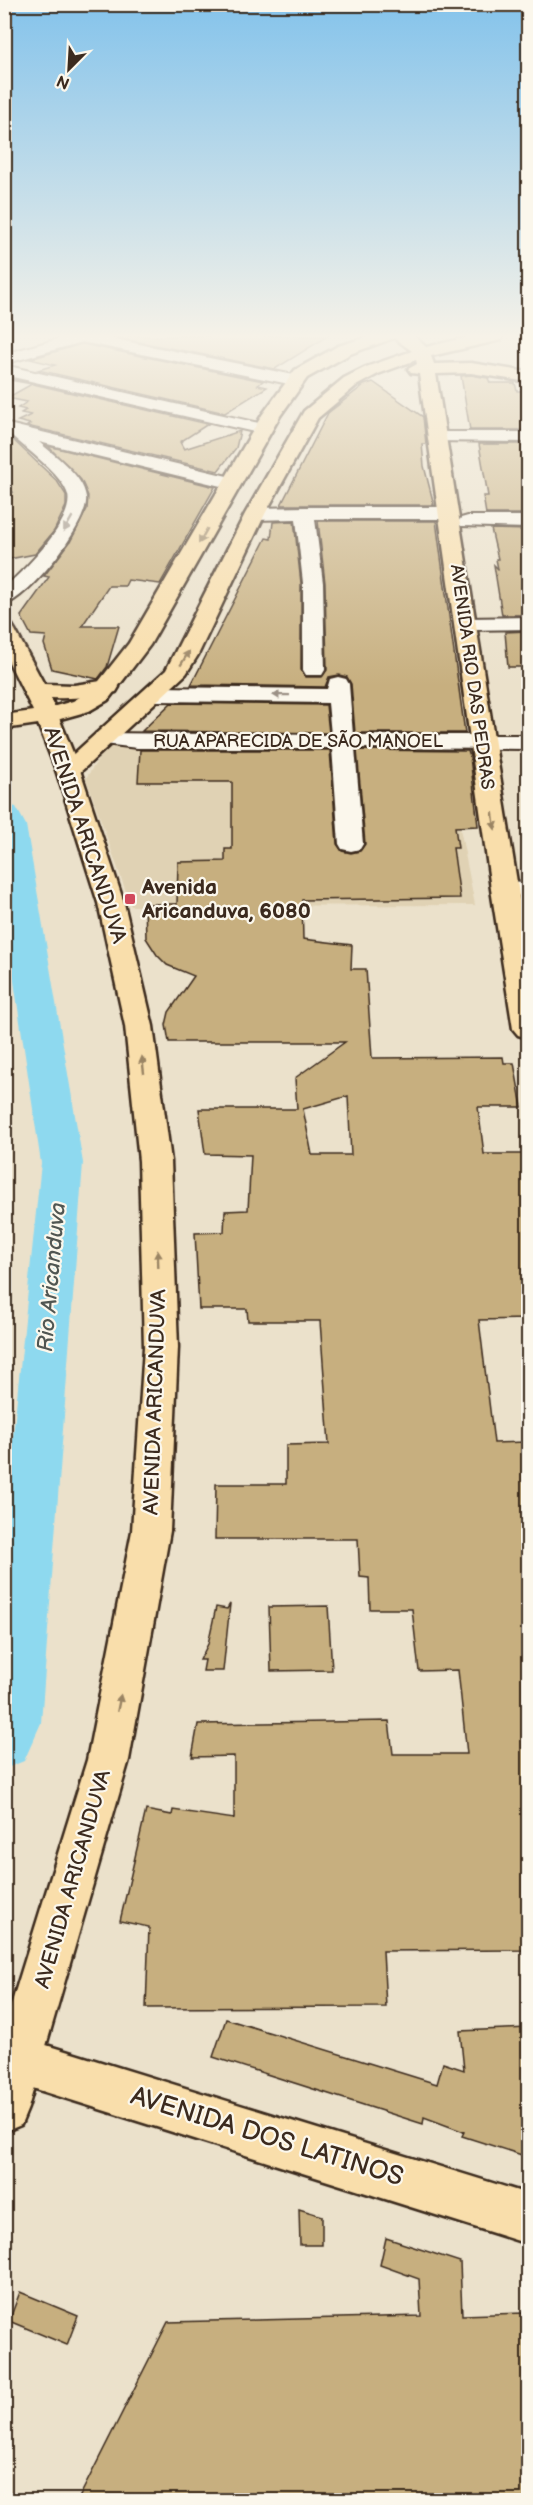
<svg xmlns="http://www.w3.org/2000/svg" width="533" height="2505" font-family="'Balsamiq Sans',sans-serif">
<rect width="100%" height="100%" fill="#ebe1cb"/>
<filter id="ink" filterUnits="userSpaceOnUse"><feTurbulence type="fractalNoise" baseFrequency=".0167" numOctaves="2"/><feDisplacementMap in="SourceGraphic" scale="12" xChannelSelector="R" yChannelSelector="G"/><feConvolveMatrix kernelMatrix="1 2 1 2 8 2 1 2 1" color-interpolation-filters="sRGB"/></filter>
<g filter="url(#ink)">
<polygon fill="#e0d2b4" points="107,746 331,746 337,854 369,854 365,828 460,828 475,905 131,906 86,778"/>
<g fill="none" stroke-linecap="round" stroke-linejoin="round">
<polygon fill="#8ed9ef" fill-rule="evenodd" points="4,804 16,807 26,825 83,1163 41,1723 24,1761 4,1769 4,1525 41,1163 4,914"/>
</g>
<g fill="#c7af7f" stroke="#3b2a1e" stroke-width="1.5" fill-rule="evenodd">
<polygon points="109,336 328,336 275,369"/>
<polygon points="82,344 263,381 258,385 267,387 225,413 38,370 55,365 30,359"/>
<polygon points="471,375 488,378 490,383 515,383 517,391 528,391 528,430 470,430 461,376"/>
<polygon points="11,379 208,424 180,442 184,449 240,431 236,448 218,471 27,426 30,424 18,421 31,415 21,413 26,410 18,408 27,402 7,398 32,384 9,380"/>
<polygon points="373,382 423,417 426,444 422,444 424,466 434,505 281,505 328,413 364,385"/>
<polygon points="10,437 57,481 66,495 66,506 54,531 35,554 4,560 4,494 13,492 4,485 4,439"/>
<polygon points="479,444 528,444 528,514 486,514 483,496 488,496"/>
<polygon points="48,446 215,487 160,584 128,580 125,586 109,586 82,626 119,626 107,667 98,679 52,669 44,644 46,636 31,635 21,616 49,577 44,576 70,542 87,509 88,496 81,480"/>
<polygon points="294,521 301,583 301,670 306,677 322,677 327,670 325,583 318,521 436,521 465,733 355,733 351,684 347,677 339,675 329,677 325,687 191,685 266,538 271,539 273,522"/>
<polygon points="491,529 528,530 528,615 502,615 494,565 498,569 496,559 498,559"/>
<polygon points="528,631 528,667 508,667 505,632"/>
<polygon points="171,703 326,705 329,733 142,731"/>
<path d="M140 750H330L337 844 342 851 351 853 360 851 365 844 357 750 468 751 470 757 478 826 455 827 458 848H453L460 898 302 900 303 939 352 945 351 969H366L372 1058 503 1057 504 1063H514L522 1107H478L484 1154H528V1319L479 1320 494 1443 528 1442V1950L383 1951 386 2007 146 2008 149 1927 120 1921 146 1810 172 1815 173 1810 234 1819V1756L192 1757 198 1724 389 1721 393 1754H467L458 1670 419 1671 412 1609H370L369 1578 360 1577 358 1539H215L216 1484H286V1445L329 1444 320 1321H248L247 1309H199L195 1233 224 1232 225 1211 248 1210 251 1155 205 1154 199 1109H297L295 1078 345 1042H169L166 1025 169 1012 194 976 167 965 157 955 146 938 145 904H177L178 862 225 861V849H232V782H138ZM348 1096 351 1155H312L303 1109Z"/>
<polygon points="230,1604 223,1671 203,1671 205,1660 200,1660 208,1644 216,1607 227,1609"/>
<polygon points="328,1606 332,1670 271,1671 269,1607"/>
<polygon points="226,2019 437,2084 443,2063 464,2070 460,2031 528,2028 528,2157 462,2136 464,2132 424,2117 423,2124 213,2057"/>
<polygon points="299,2209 322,2216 322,2245 300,2245"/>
<polygon points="386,2238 460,2262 462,2315 524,2313 528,2365 528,2500 78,2500 168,2322 421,2316 419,2279 380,2265"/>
<polygon points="20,2292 78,2316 67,2345 9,2321"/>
</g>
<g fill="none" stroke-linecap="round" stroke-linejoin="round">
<g stroke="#3b2a1e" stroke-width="4">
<g id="minor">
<polygon points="69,336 99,336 294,375 302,380 294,385 82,342 4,364 4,354"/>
<polygon points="4,365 263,424 272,429 263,434 4,375"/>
<path d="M4 423 240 479 242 483 233 489 39 442C54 455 83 475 86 497 90 523 28 599 4 605V588C23 571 74 522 68 495 63 475 26 449 11 435L4 433Z"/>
<polygon points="437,432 528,432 528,442 431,441 428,437"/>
<polygon points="305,507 448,507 457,513 448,519 315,519 323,583 325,670 322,675 306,675 303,670 303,583 296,519 255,520 246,514 255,508"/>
<polygon points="468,516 528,516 528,528 461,526 458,522 461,518"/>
<polygon points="528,617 528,629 464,630 457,628 454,624 457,620 464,618"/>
<polygon points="338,677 346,679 349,684 353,735 528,735 528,749 355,748 363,844 360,849 351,851 342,849 339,844 332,748 137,748 96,743 93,738 96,733 331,735 328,703 155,701 147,699 144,694 147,689 155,687 327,689 330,679"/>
<polygon points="504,881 528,882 528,896 495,894 491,889 495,884"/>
</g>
</g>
<g stroke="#3b2a1e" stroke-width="5">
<g id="major">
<polygon points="371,336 414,336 426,347 474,336 503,336 501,340 431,356 434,364 471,363 528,372 528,382 471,373 436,374 528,951 528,1038 518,1035 513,1029 491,889 419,374 411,373 408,369 417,364 416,360 378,374 356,386 318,418 265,514 198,655 186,674 77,775 68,777 59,775 56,770 166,670 245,514 304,411 344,378 366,367 412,351 394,338 350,354 307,378 280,416 150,645 108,700 89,711 46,723 38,721 34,716 38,711 73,701 92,690 129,643 262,415 295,370 338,346"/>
<polygon points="4,2032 528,2194 528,2244 4,2079"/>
</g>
</g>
<g stroke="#3b2a1e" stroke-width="5">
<path id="highway" d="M4 624 12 625 15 630 44 684 74 685 108 680 116 682 119 687 116 692C94 697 73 699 51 698L80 770 124 903 153 1026 171 1161 178 1347 170 1531 129 1760 28 2108 21 2125 4 2132V2028L87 1760 132 1531 144 1347 139 1161 125 1026 98 903 56 770 38 724 4 729V715L33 711 4 652Z"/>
</g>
<use href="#minor" fill="#fbf7ec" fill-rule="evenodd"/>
<use href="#major" fill="#f9deab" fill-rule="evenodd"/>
<use href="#highway" fill="#f9deab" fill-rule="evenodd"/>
</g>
<defs><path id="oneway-solid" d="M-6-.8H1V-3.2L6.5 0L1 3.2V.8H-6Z" transform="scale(1.5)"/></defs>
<g fill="#9b9085">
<use href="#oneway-solid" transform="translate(68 524) rotate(120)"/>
<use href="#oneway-solid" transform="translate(281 695) rotate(-179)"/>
</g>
<g fill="#9a8464">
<use href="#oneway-solid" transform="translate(203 536) rotate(120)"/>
<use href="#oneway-solid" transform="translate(185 658) rotate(-59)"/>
<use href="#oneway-solid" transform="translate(494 821) rotate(82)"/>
<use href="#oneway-solid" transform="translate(143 1065) rotate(-97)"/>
<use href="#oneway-solid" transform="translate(158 1259) rotate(-92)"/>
<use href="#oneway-solid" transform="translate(119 1703) rotate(-79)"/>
</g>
</g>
<linearGradient id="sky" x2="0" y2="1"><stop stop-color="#84c3eb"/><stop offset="0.49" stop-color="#f6f2e8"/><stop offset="1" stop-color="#f6f2e8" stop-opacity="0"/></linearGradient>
<rect width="533" height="686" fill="url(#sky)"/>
<rect fill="#d1495b" stroke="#fbf7ec" stroke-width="2" x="124" y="893" width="12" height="12" rx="3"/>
<g text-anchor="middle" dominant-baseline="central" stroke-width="4.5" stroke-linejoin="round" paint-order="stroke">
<g font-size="18" fill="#3b2a1e" stroke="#fbf7ec">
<text transform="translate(472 677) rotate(82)">AVENIDA RIO DAS PEDRAS</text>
<text x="298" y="741">RUA APARECIDA DE SÃO MANOEL</text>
</g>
<g font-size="21" fill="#3b2a1e" stroke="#fbf7ec">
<text transform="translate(85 835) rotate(72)">AVENIDA ARICANDUVA</text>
<text transform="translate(155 1402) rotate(-88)">AVENIDA ARICANDUVA</text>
<text transform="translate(73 1879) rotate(-74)">AVENIDA ARICANDUVA</text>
</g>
<g font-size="21" font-weight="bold" fill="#3b2a1e" stroke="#fbf7ec" text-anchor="start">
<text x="142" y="887">Avenida<tspan x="142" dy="24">Aricanduva, 6080</tspan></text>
</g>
<g font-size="22" font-style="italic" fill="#505652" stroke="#fbf7ec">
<text transform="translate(52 1277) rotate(-85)">Rio Aricanduva</text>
</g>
<g font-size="26" fill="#3b2a1e" stroke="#fbf7ec">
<text transform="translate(267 2137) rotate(17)">AVENIDA DOS LATINOS</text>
</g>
</g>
<rect width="533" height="2505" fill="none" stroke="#fbf7ec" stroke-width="24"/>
<rect x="12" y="12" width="509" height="2481" fill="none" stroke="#3b2a1e" stroke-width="2" filter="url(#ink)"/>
<g transform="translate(69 69) rotate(204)" stroke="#fbf7ec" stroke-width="4.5" paint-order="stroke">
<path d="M0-4.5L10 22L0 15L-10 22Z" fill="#3b2a1e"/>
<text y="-9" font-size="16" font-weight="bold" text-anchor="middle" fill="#3b2a1e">N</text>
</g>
</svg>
